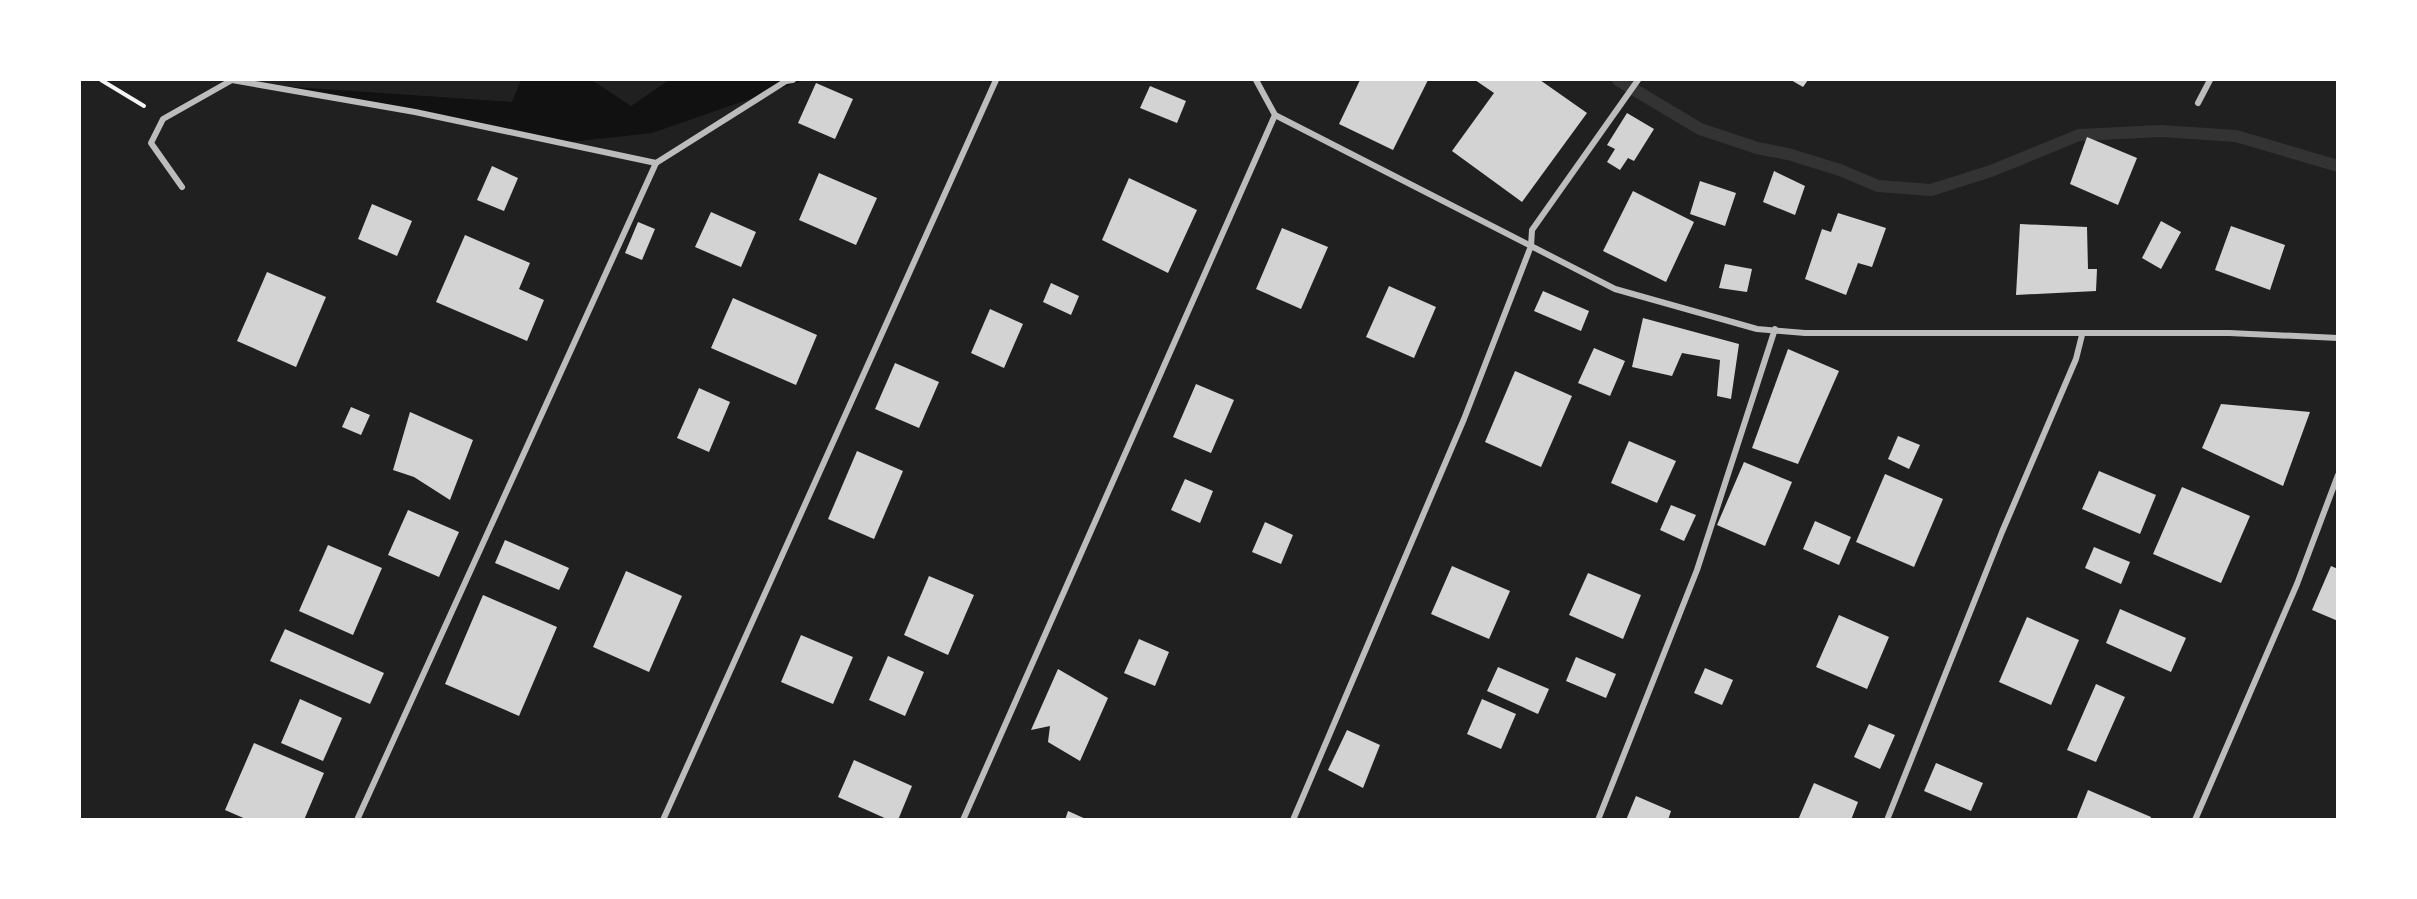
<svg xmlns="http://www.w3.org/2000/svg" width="2417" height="899" font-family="'DM Sans',sans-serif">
<rect width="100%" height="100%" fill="#111"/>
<g fill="#202020">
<polygon points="80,80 521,80 512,102 264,85 560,143 652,133 804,80 2337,80 2337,819 80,819"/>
<polygon points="592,80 669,80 631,106"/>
</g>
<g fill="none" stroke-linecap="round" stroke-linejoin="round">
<polyline stroke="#333" stroke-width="12" points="1618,80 1700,129 1757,148 1788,154 1840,170 1878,186 1931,190 1991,171 2079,135 2161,131 2236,136 2338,166"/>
</g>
<g fill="#d3d3d3">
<polygon points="1360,80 1428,80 1393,150 1339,124"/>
<polygon points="1475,80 1540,80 1587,113 1522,202 1452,151 1494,93"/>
<polygon points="1791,80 1808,80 1803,87"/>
<polygon points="816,83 853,99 835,139 798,123"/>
<polygon points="1150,86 1186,101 1177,123 1140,108"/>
<polygon points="1627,113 1654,129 1634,161 1628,158 1620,170 1607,162 1615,149 1607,145"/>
<polygon points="2087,137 2137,158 2118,205 2070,184"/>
<polygon points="492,166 518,178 504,211 477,200"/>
<polygon points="1774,171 1805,186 1795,215 1763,202"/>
<polygon points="819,173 877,198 856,245 799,220"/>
<polygon points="1129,178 1197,210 1168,273 1102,240"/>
<polygon points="1700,181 1736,193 1725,226 1690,214"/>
<polygon points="1633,191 1694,222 1666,282 1603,251"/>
<polygon points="372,204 412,221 397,256 358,239"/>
<polygon points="711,212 756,232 741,267 695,247"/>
<polygon points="1838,213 1886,228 1872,267 1858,263 1846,295 1805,279 1822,229 1831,232"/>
<polygon points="2161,221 2181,232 2161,269 2142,258"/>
<polygon points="638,222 655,229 642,260 625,253"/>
<polygon points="2020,224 2087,227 2088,269 2097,269 2096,291 2016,295"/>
<polygon points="2231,226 2285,245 2270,290 2215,270"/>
<polygon points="1282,228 1328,247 1301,309 1256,289"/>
<polygon points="465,235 530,263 519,289 544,300 527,341 436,302"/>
<polygon points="1725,264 1752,269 1747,292 1719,288"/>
<polygon points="267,272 326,297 296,367 237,341"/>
<polygon points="1051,283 1079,296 1071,315 1043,302"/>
<polygon points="1389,286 1436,307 1414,358 1366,337"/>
<polygon points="1543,291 1589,311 1581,331 1534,311"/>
<polygon points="733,298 817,335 796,385 711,348"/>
<polygon points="990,309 1023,324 1004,368 971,353"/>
<polygon points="1643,318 1739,344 1731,399 1717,396 1720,360 1682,353 1672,376 1632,367"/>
<polygon points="1594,348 1625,361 1610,396 1578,383"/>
<polygon points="1788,349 1839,371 1798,464 1752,448"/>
<polygon points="895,363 939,382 919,428 875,409"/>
<polygon points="1515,371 1572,396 1541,467 1485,442"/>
<polygon points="1196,384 1234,400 1211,453 1173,437"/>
<polygon points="699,388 730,402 709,452 677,438"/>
<polygon points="2221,404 2310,412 2283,486 2202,448"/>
<polygon points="351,407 370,415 361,435 342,427"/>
<polygon points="410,412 473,440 450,500 414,477 393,470"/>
<polygon points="1898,436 1920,445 1909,469 1888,459"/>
<polygon points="1629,441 1676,461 1657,503 1611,483"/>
<polygon points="857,451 903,471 874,539 828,519"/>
<polygon points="1744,462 1792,482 1765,546 1717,525"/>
<polygon points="2099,471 2156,495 2140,534 2082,509"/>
<polygon points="1885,474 1943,499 1914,567 1856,542"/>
<polygon points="1185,479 1213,491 1200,523 1171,510"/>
<polygon points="2182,487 2250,516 2221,583 2153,554"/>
<polygon points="1671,505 1696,515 1684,541 1660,530"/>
<polygon points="408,510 459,532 439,577 388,555"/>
<polygon points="1815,521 1851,537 1839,565 1803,549"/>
<polygon points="1265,522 1293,535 1281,564 1252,552"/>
<polygon points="505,540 569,568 559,590 495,563"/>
<polygon points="328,545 382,568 353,635 299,611"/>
<polygon points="2094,547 2130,562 2121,584 2085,568"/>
<polygon points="1452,566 1510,591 1489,639 1431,614"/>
<polygon points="2331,566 2338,569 2338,621 2312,610"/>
<polygon points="626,571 682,596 649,672 593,647"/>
<polygon points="1588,573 1641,595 1623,639 1569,615"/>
<polygon points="929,576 974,595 948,655 904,635"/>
<polygon points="483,595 557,627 519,716 445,684"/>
<polygon points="2120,609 2186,638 2171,672 2106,643"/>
<polygon points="1839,615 1889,637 1867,689 1816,667"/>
<polygon points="2027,617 2079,640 2051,705 1999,682"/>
<polygon points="285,629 384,673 370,704 270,661"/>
<polygon points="801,635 853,657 833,704 781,682"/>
<polygon points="1139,639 1169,652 1155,686 1124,673"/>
<polygon points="888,656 924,672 905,716 869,700"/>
<polygon points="1576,657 1616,674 1606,698 1566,681"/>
<polygon points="1498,667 1549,689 1538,714 1487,691"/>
<polygon points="1705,668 1733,680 1722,705 1694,693"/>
<polygon points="1058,669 1108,698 1080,761 1048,742 1050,726 1031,730"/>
<polygon points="2096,684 2125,697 2096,762 2067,750"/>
<polygon points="300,699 342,718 323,761 281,743"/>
<polygon points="1482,699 1516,714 1501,749 1467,734"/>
<polygon points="1869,724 1895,735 1880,769 1854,757"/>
<polygon points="1347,730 1380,745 1363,788 1328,770"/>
<polygon points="254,743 324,773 304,820 248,820 225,810"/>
<polygon points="854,760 912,786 898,820 889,820 838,797"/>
<polygon points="1936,763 1983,783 1971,811 1924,791"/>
<polygon points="1814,783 1858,802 1851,820 1798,820"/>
<polygon points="2088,790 2151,817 2150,820 2076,820"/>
<polygon points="1636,796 1671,811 1668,820 1626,820"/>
<polygon points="1068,811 1088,820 1065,820"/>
</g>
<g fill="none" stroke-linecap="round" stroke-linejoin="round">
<polyline stroke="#f5f5f5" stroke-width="4" points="101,80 144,106"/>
<g stroke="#bcbcbc" stroke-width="6">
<polyline points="1256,80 1275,115 1615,289 1757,329 1805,333 2229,333 2338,338"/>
<polyline points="2198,103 2210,80"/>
<polyline points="182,187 151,143 163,119 232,80 415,112 656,163"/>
<polyline points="357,820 656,163 786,81 793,80"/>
<polyline points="663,820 996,80"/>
<polyline points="963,820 1275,115"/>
<polyline points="1293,820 1464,419 1531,246 1532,230 1638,80"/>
<polyline points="1598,820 1697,570 1775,329"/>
<polyline points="1887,820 2002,532 2076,359 2082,335"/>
<polyline points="2195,820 2297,584 2338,475"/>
</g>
</g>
<rect width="2417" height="899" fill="none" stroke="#ffffff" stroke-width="162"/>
</svg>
